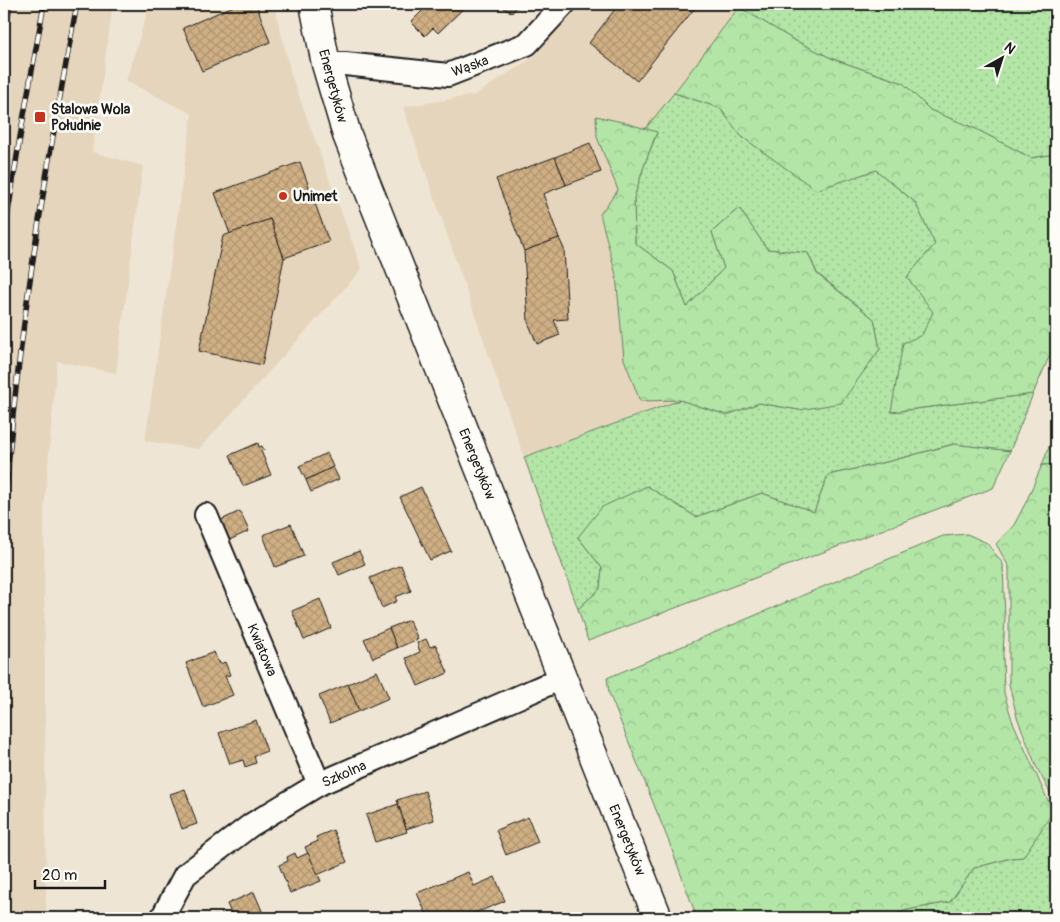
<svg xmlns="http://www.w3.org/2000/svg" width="1060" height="922" font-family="Pangolin,sans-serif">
<defs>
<pattern id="grass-dots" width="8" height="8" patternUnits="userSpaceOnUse" patternTransform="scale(1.25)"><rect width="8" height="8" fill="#b2e5a6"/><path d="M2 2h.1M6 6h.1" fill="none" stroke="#98c48e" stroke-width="1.8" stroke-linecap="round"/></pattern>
<pattern id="forest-crowns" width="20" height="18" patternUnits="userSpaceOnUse" patternTransform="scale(1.25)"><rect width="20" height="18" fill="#b2e5a6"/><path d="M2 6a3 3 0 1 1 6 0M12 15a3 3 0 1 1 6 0" fill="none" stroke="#98c48e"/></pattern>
<pattern id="building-cross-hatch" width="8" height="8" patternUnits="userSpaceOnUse" patternTransform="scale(1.25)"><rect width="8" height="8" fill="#cfaf83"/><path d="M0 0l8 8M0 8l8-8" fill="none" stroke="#b19671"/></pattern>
</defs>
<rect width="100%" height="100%" fill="#efe5d4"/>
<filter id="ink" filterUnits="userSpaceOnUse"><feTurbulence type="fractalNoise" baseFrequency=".02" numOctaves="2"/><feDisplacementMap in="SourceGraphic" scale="10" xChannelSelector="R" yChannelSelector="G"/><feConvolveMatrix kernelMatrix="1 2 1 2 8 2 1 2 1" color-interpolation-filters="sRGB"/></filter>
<g filter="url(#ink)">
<g fill="#e5d5bc">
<polygon points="4,4 113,4 92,152 143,166 116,373 57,361 44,510 46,918 4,918"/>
<polygon points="150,4 274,4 291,74 362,269 199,449 145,441 192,114 126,81"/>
<polygon points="577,4 742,4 635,145 680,400 524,457 403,107 475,95 535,56"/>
</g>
<g fill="url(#grass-dots)" stroke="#678061">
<polygon points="742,4 824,4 828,7 832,4 1056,4 1056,154 1031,158 976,129 930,110 903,83 833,59 794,40 739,7"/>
<polygon points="674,93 720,108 741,136 816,189 876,170 915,202 935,244 907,277 934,312 892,412 1033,394 1010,451 953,444 891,461 828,475 814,512 762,493 696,517 647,486 578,537 602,568 600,589 578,609 524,457 680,400 727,415 759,403 799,410 864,371 880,349 874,319 817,273 808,253 767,249 739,208 712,232 724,268 687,307 673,271 635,243 634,198 645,163 657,133 645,129"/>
<polygon points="1056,429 1056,464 1042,465"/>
<polygon points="1050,806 1056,818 1056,918 886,918 907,910 950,902 974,868 1011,858 1023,857"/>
</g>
<g fill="url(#forest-crowns)" stroke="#678061">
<polygon points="739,7 794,40 833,59 903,83 930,110 976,129 1031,158 1056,154 1056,341 1033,394 891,412 903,343 922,335 933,312 907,277 935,244 915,202 876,170 816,190 741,136 720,108 674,93"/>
<polygon points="596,116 622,122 657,132 645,163 634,198 635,243 673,271 687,307 724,268 712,232 739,208 767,249 808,253 817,274 874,319 880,349 841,403 799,410 759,403 727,415 680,400 640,401 624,359 616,275 600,214 618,190 597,137"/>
<polygon points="954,444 1010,451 993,488 588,641 578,609 600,589 602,568 578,537 602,507 647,486 696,517 762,493 814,512 828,475 891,461"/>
<polygon points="1056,464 1056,804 1036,766 1017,717 1009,684 1009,567 996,544 1014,525 1026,502 1042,465"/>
<polygon points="967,534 987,543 1003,564 1005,618 1003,654 1004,693 1012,720 1053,812 1023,857 1011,858 974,868 950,902 907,910 886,918 697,918 669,842 609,693 607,678 943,536"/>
</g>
<g fill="url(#building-cross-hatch)" stroke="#1c1c1c">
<polygon points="238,4 256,4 270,42 202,71 183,28"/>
<polygon points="429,4 468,4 438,33 433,28 425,36 411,22"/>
<polygon points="498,4 518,4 512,13"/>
<polygon points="619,4 698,4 637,81 589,43"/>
<polygon points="590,143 601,172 566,185 555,157"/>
<polygon points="555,157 566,185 543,194 559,238 524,251 496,179"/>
<polygon points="300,162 329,242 284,258 270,219 230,234 215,193"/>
<polygon points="270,219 284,258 262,365 199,351 223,236"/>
<polygon points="559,238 564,249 568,319 554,320 560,335 537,344 528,322 524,251"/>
<polygon points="258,443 259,447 262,446 264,450 261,451 271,475 243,486 230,455"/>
<polygon points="327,453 333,467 306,480 299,466"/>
<polygon points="333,467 339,479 311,492 306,480"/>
<polygon points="421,487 451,551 430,560 400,497"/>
<polygon points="240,511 249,531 225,542 217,522"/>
<polygon points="291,524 304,556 275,567 263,535"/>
<polygon points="359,551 365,564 339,575 333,562"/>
<polygon points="401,565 411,591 395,597 397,601 382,608 370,578"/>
<polygon points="320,599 331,628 304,640 292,611"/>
<polygon points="409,620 418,639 397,648 389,628"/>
<polygon points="389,628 397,648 373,658 364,639"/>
<polygon points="426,639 430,647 436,645 448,673 418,686 406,658 420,652 417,643"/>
<polygon points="214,652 218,662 219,661 220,664 225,662 230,675 225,676 233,695 203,707 186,663"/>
<polygon points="377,671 389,698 359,711 348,684"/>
<polygon points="348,684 359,711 330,723 319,696"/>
<polygon points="256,720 267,751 254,756 256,763 245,767 243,760 230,764 219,733"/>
<polygon points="185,789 197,824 182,829 170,794"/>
<polygon points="425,791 434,820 406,829 397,800"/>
<polygon points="398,804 407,832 375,842 366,815"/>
<polygon points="528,817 538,842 506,855 496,830"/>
<polygon points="333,830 347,862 317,875 305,847 318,841 316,837"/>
<polygon points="295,853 297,858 308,853 321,881 290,893 279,865 288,861 287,857"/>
<polygon points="468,872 474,886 495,877 505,901 463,918 428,918 417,893"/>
<polygon points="254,892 265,918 233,918 227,904"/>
</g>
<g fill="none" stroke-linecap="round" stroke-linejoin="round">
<g stroke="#1c1c1c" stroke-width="26">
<g id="minor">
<polyline points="326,64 345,64 448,75 527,44 564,4"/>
<polyline points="206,515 319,784"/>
<polyline points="162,918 185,875 251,825 319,784 562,678"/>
</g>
</g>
<g stroke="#1c1c1c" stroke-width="31">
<polyline id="secondary" points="314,4 326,64 347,135 658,918"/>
</g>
<use href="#minor" stroke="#fdfcf7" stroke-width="22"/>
<use href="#secondary" stroke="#fdfcf7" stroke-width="28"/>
<g stroke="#1c1c1c" stroke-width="5.5">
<g id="rail">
<polyline points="4,40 10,4"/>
<polyline points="4,238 20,137 44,4"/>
<path d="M4 517C16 345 45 174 77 4"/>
</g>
</g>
<use href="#rail" stroke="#fdfcf7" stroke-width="4" stroke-dasharray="11" stroke-linecap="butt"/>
</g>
</g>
<g fill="#c8321e" stroke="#fdfcf7" stroke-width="2">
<rect x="34" y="111" width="12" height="12" rx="2.5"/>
<circle cx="283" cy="196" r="5"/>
</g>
<g text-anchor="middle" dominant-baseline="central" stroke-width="5" stroke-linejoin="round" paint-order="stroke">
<g font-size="14" fill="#1c1c1c" stroke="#fdfcf7">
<text transform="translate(470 66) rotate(-20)">Wąska</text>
<text transform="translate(333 86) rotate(75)">Energetyków</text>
<text transform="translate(477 464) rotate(68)">Energetyków</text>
<text transform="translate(262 650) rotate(67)">Kwiatowa</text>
<text transform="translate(344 774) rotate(-24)">Szkolna</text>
<text transform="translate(627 840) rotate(68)">Energetyków</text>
</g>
<g font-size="14" font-weight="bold" fill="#1c1c1c" stroke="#fdfcf7" text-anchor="start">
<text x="51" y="109">Stalowa Wola<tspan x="51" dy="16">Południe</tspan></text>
<text x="293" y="196">Unimet</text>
</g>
</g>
<rect width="1060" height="922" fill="none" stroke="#fdfcf7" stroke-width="20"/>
<rect x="10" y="10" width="1040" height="902" fill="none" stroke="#1c1c1c" stroke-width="2" filter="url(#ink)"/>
<g transform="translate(1002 58) rotate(39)" stroke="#fdfcf7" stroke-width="4" paint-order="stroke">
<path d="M0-4L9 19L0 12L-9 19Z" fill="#1c1c1c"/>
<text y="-8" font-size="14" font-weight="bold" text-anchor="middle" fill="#1c1c1c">N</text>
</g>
<path d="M35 880v8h70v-8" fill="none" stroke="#1c1c1c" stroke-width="2.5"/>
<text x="42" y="880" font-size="15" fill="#1c1c1c" stroke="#fdfcf7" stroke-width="4" paint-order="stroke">20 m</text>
</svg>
